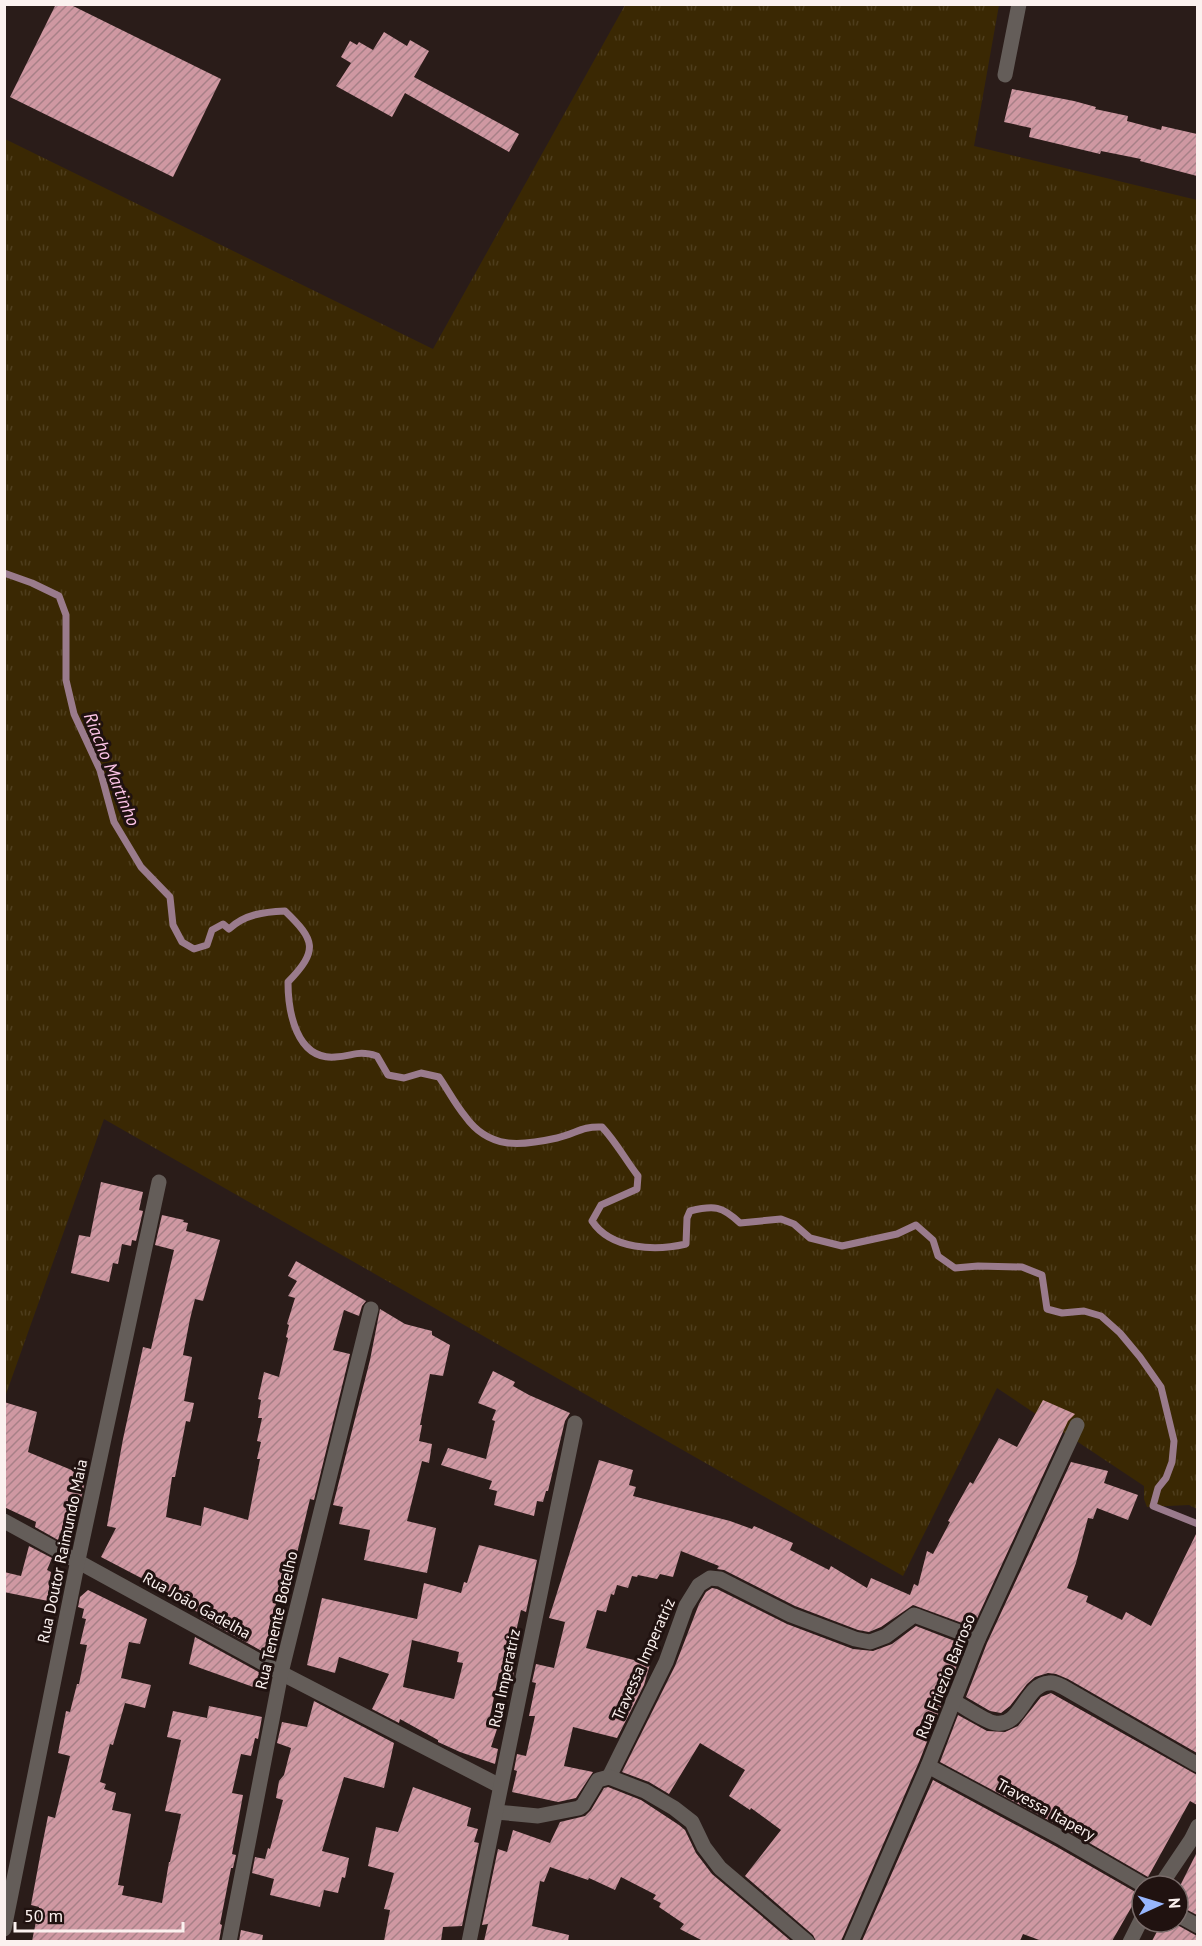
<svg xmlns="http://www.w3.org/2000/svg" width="1202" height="1946" font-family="'PT Sans',sans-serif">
<defs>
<pattern id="grass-tufts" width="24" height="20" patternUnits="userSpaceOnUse" patternTransform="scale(1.5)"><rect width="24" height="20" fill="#3a2803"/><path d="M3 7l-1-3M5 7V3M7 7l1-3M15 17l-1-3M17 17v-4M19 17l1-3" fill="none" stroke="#4e3d1c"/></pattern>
<pattern id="building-hatch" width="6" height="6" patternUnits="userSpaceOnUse" patternTransform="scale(1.5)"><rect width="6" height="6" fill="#cf98a2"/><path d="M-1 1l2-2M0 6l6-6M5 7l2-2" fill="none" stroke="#a78087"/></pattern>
</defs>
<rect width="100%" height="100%" fill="#2a1c19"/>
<polygon fill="url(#grass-tufts)" points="625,5 999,5 974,146 1197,200 1197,1509 1189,1505 1147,1507 1144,1499 1144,1486 997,1388 903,1576 104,1119 5,1397 5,139 433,349"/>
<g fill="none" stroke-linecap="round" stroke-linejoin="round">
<path stroke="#9a7b8c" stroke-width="7" d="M4 573 32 583 59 596 66 615V680L74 714 100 770 114 822 141 867 170 897 173 925 182 942 194 949 207 945 212 930 223 924 229 929C245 914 264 912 285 911 315 940 319 950 288 982 288 1011 296 1060 335 1057 354 1056 357 1050 377 1056L388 1075 404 1078 421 1073 439 1077C448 1090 455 1104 465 1116 489 1150 521 1146 557 1138 576 1134 581 1126 602 1127 616 1142 625 1159 638 1176L637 1189 601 1205 592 1221C611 1250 656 1251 686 1244L687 1218 690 1211C714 1205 722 1206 740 1223L781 1219 794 1224 810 1238 842 1246 897 1234 916 1225 933 1240 938 1256 955 1268 978 1266 1022 1267 1042 1275 1047 1309 1062 1313 1084 1311 1101 1316 1120 1333 1140 1357 1161 1387 1174 1441 1172 1462 1166 1478 1158 1488 1153 1506 1198 1524"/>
</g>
<g fill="url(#building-hatch)" fill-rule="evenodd">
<polygon points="56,4 69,4 221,79 173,177 10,97"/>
<polygon points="384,32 407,46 410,40 429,51 414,77 519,134 509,152 405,93 392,117 336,86 351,63 341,57 350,41 357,45 359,42 373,50"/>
<polygon points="1012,89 1074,101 1096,107 1095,109 1128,116 1127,121 1161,130 1162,126 1197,134 1197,176 1140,161 1141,159 1101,151 1100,154 1029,137 1031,128 1004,122"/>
<polygon points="101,1182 143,1192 139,1210 143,1211 136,1241 132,1240 131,1246 122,1244 118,1264 113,1263 109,1282 71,1273 79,1235 90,1237"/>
<polygon points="162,1215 184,1220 183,1222 188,1223 186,1231 220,1240 203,1301 195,1299 190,1319 183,1355 192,1357 184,1401 194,1403 190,1422 186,1421 175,1477 172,1477 166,1517 201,1526 204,1507 248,1520 260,1459 257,1459 261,1442 257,1441 262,1418 258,1418 261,1400 258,1399 264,1372 279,1377 288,1338 286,1337 289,1325 287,1324 295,1298 288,1296 297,1281 288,1276 296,1261 366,1301 362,1306 359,1316 344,1310 333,1350 350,1354 314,1500 310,1499 286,1599 278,1597 268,1631 279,1634 271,1656 200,1617 200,1613 186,1607 188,1598 168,1592 101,1557 116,1528 107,1526 123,1439 143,1347 151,1349 174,1250 155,1245"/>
<polygon points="380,1309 405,1324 432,1331 432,1335 450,1345 443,1376 430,1374 420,1425 422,1425 419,1441 432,1444 429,1463 422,1461 407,1521 436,1528 427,1573 364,1560 370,1530 339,1524 343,1507 333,1505 370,1360"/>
<polygon points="493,1371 515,1382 513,1386 529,1395 570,1413 565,1421 548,1491 546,1491 543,1502 537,1501 534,1516 494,1505 497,1491 489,1489 492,1481 441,1465 448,1448 486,1459 495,1421 492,1420 496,1410 478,1403"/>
<polygon points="1043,1400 1075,1414 1068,1421 973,1627 913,1605 881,1627 869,1632 858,1630 795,1606 724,1570 717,1569 719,1566 681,1551 673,1577 660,1574 657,1579 638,1575 637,1577 632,1576 628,1588 617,1585 614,1595 611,1594 606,1612 597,1610 586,1648 650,1664 644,1685 617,1738 573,1727 564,1766 593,1772 576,1798 558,1802 512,1792 517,1771 514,1770 517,1754 526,1756 535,1716 529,1716 536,1683 532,1682 536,1664 554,1668 565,1622 549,1618 599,1460 633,1470 629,1485 636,1487 633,1496 730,1521 752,1529 754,1526 793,1543 790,1550 829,1570 831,1566 867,1588 871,1578 910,1595 914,1584 918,1586 927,1551 933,1554 950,1522 948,1521 970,1482 973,1484 999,1438 1017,1447"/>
<polygon points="4,1402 37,1412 28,1452 86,1476 82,1495 65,1536 60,1533 58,1540 35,1527 36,1522 4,1507"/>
<polygon points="1071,1462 1108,1471 1104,1483 1138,1495 1128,1520 1097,1508 1093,1519 1088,1518 1076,1563 1067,1588 1088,1596 1086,1602 1122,1620 1126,1612 1151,1626 1197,1532 1197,1753 1068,1679 1056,1674 1048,1673 1035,1677 1027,1684 1010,1706 1001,1713 990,1711 966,1697 987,1643"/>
<path d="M479 1545 537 1560 526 1612 521 1610 511 1653 517 1654 513 1677 499 1673 488 1726 497 1729 491 1747 498 1749 495 1764 460 1752 438 1742V1740L400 1719 399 1723 372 1709 389 1674 339 1657 335 1673 307 1665 322 1598 417 1619 424 1583 461 1593 464 1582 467 1583ZM412 1640 459 1652 457 1662 463 1663 454 1699 403 1687Z"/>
<polygon points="29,1546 52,1558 47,1570 51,1572 49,1583 57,1585 53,1602 4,1592 4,1572 21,1576"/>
<polygon points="712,1588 717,1589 787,1624 853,1649 873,1651 892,1644 916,1626 965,1645 919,1762 841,1941 816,1941 813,1935 745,1876 781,1830 751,1808 750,1810 729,1796 745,1770 700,1743 669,1794 649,1782 622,1772 675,1666 699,1604 706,1592"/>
<polygon points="88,1590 147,1619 140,1644 129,1642 121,1678 151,1685 145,1708 125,1703 113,1745 110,1744 100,1782 106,1784 104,1789 116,1793 112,1810 131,1814 118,1885 124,1886 122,1895 162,1903 169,1862 170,1862 181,1814 165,1811 181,1740 167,1737 173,1711 207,1718 209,1706 262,1717 258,1739 255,1738 251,1756 241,1754 232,1793 243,1795 232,1854 236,1855 233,1868 231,1868 220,1924 222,1925 219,1941 32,1941 39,1907 31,1905 41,1851 48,1816 55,1818 70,1756 58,1753 66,1711 70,1712 77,1684 79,1684 87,1645 80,1644 86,1619 82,1618 84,1609 78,1607 80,1597"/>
<polygon points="195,1637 264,1675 259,1689 189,1664"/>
<polygon points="1051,1693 1197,1775 1197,1805 1190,1801 1148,1877 1067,1830 940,1762 958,1715 987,1731 1005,1732 1018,1726 1041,1697"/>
<polygon points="314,1701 394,1743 384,1788 344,1777 322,1851 349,1858 345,1878 342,1877 338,1893 324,1890 320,1907 270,1895 274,1879 252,1873 255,1857 265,1859 268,1848 270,1849 283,1800 276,1798 279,1781 284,1775 291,1748 277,1743 282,1722 307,1727"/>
<polygon points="933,1780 1057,1847 1139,1894 1112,1941 1042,1941 1023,1934 1020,1941 862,1941"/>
<polygon points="413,1787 471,1808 467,1826 478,1829 474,1842 479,1843 462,1926 443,1927 441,1941 384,1941 390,1910 384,1909 394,1873 368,1866 376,1827 398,1832"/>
<polygon points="608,1787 641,1800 679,1825 685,1830 696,1853 712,1874 791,1941 703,1941 680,1929 684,1924 659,1907 661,1903 653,1899 656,1895 621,1877 615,1890 589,1878 588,1880 550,1867 544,1882 540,1881 532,1926 569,1935 568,1941 484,1941 488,1924 482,1925 498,1849 507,1852 513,1830 550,1843 560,1822 585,1816 591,1810 604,1788"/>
<polygon points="1197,1852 1197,1915 1178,1905 1178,1890"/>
<polygon points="1162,1922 1172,1922 1197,1936 1197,1941 1152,1941"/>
<polygon points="241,1930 263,1935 262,1941 239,1941"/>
</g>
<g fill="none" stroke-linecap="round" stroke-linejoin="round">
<g stroke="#645d59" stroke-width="15">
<polyline points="1005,75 1019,4"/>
<polyline points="4,1521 281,1673 500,1786"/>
<path d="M953 1701C962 1705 986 1722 995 1723 1021 1728 1025 1684 1049 1683 1053 1682 1059 1685 1063 1687L1198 1765"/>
<polyline points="928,1766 1062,1838 1145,1886"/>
<polyline points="609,1777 666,1662 686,1606 699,1585 710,1578 720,1579 791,1615 855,1639 870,1642 886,1636 914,1615 978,1639"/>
<polyline points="496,1812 538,1816 579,1808 583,1805 598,1780 609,1777 645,1791 674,1808 692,1822 704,1847 720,1868 807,1942"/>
<polyline points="1160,1886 1191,1840 1198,1826"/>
<polyline points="1178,1915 1198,1926"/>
<polyline points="4,1929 78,1560 159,1182"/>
<polyline points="229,1942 281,1673 371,1309"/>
<polyline points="469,1942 575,1423"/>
<polyline points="851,1942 928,1766 978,1639 1077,1425"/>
<polyline points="1130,1942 1142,1918"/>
</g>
</g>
<g text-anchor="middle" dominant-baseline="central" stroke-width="6" stroke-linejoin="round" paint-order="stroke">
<g font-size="16" fill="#fbf1ef" stroke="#201210">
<text transform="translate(62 1551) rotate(-78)">Rua Doutor Raimundo Maia</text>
<text transform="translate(197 1605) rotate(29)">Rua João Gadelha</text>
<text transform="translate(276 1620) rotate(-77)">Rua Tenente Botelho</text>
<text transform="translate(643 1659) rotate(-66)">Travessa Imperatriz</text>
<text transform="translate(945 1676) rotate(-68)">Rua Friezio Barroso</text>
<text transform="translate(504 1678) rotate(-78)">Rua Imperatriz</text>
<text transform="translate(1046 1809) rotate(29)">Travessa Itapery</text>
</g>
<g font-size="18" font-style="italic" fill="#ffc6e9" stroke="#201210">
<text transform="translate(112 769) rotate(68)">Riacho Martinho</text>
</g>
</g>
<rect width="1202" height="1946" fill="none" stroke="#fbf1ef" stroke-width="12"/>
<g transform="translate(1160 1904) rotate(86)"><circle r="28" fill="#201210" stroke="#786b69" stroke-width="1.5"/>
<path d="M0-4.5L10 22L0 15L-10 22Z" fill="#97b6fd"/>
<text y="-9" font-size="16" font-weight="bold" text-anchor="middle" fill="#fbf1ef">N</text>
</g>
<path d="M15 1922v9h168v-9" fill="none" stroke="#fbf1ef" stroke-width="3"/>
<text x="24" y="1922" font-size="18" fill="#fbf1ef" stroke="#201210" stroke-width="4.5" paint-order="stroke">50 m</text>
</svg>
